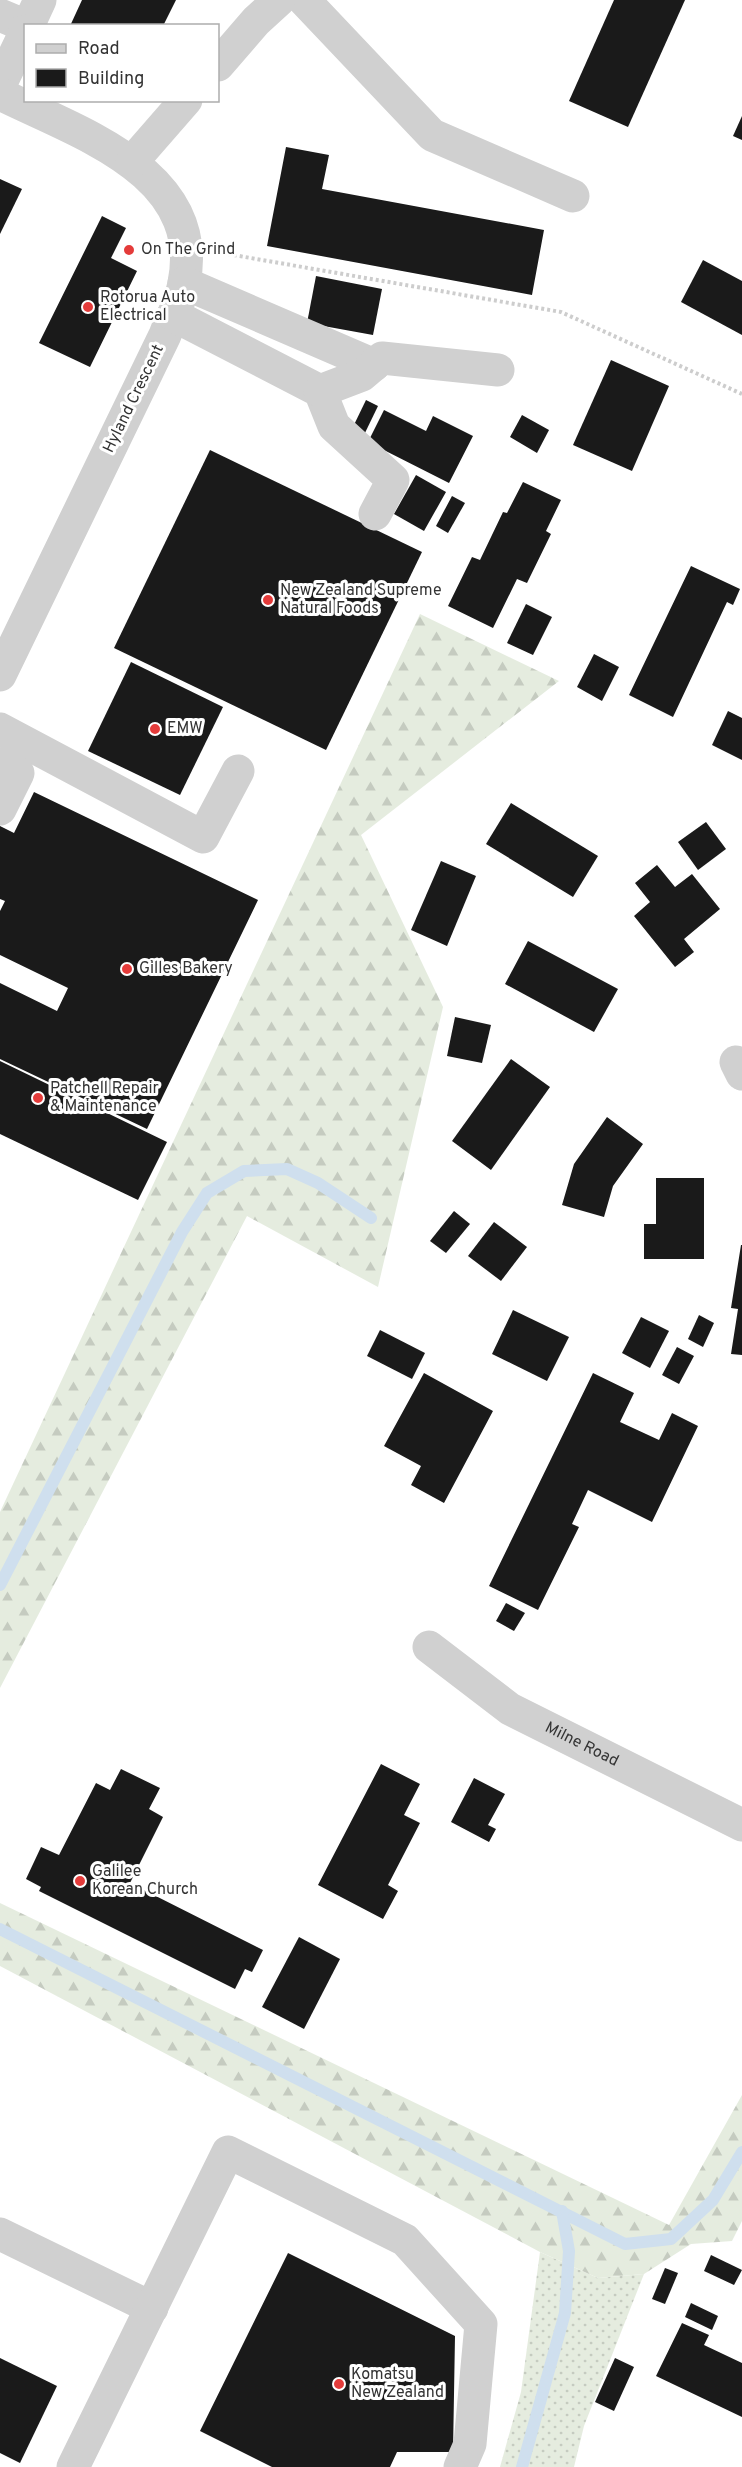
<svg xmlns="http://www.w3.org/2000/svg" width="742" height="2467" font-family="Overpass,sans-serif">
<defs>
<pattern id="grass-dots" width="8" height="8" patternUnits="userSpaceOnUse" patternTransform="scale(1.5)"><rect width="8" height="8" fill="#e5ecdf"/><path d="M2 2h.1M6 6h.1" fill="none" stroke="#c5cbc0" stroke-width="1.8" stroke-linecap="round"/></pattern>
<pattern id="forest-firs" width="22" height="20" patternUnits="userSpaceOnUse" patternTransform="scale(1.5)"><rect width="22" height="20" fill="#e5ecdf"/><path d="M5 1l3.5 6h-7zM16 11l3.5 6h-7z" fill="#c5cbc0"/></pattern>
</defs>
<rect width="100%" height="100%" fill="#fff"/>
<polygon fill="url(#grass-dots)" points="540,2252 598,2278 644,2274 584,2426 574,2467 500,2467 521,2392"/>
<g fill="url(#forest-firs)">
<polygon points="420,614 559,681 361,835 443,1007 378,1287 247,1216 0,1688 0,1512"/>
<polygon points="0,1903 669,2225 742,2095 742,2221 732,2241 691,2244 644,2274 598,2278 540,2252 0,1966"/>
</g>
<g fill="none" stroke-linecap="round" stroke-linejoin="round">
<g stroke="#cfdfee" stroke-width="12">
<polyline points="0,1585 182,1232 207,1193 244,1171 287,1169 318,1183 371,1218"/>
<polyline points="0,1929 625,2244 671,2239 713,2200 742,2152"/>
<polyline points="522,2467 565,2313 569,2251 562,2211"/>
</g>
</g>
<g fill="#1a1a1a">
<polygon points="82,0 176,0 163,26 70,26"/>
<polygon points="614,0 685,0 628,127 569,101"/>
<polygon points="742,116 742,140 733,136"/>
<polygon points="286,147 329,155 322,189 544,230 532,295 267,246"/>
<polygon points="0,179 22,189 0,234"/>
<polygon points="102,216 126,228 111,258 137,271 90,367 39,343"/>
<polygon points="703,260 742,281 742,335 681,302"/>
<polygon points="316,276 382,289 373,335 307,323"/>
<polygon points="611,360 669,386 632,471 573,445"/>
<polygon points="366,400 378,406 363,437 351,431"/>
<polygon points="384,410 426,431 433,416 473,436 449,483 368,442"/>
<polygon points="522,415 549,430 537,453 510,437"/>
<polygon points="210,450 422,552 326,750 114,648"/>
<polygon points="416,475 446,492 424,531 394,514"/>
<polygon points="523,482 561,500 546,531 551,534 527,583 517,579 493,628 448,606 472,557 480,560 503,512 507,513"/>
<polygon points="452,496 465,503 448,533 436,526"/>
<polygon points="691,566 740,589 733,605 727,602 673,717 629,695"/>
<polygon points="526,604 552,617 533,655 507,643"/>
<polygon points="594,654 619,667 602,701 577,687"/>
<polygon points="131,662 223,707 180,795 88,751"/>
<polygon points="728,711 742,718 742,760 712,745"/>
<polygon points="34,792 258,900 147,1129 0,1059 0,983 57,1011 68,988 0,955 0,911 5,901 0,899 0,826 14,833"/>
<polygon points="511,803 598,856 573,897 486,844"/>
<polygon points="706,822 726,849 698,870 678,842"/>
<polygon points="441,861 476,876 447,946 411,930"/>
<polygon points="657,865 675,887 692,874 720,909 684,939 694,952 675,967 634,916 650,902 635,883"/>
<polygon points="528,941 618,989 594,1032 505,984"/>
<polygon points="455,1017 491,1025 482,1063 447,1056"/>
<polygon points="511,1059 550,1087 491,1170 452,1141"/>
<polygon points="0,1061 167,1142 138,1200 0,1134"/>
<polygon points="607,1117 643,1144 613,1186 604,1217 562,1205 574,1164"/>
<polygon points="656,1178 704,1178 704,1259 644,1259 644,1224 656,1224"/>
<polygon points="454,1211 470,1224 446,1253 430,1241"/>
<polygon points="494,1222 527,1247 501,1281 468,1256"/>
<polygon points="741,1245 742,1245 742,1355 731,1354 738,1309 731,1308"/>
<polygon points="513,1310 569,1337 547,1381 492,1354"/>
<polygon points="699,1315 714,1323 703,1347 688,1339"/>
<polygon points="641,1317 669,1331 650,1368 622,1353"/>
<polygon points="380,1330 425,1353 412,1379 367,1356"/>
<polygon points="677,1347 694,1356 679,1384 662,1375"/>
<polygon points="424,1373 493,1411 444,1503 411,1485 421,1466 384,1446"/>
<polygon points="593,1373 634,1393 620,1422 659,1440 672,1413 698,1426 652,1522 588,1490 572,1524 579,1527 538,1610 489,1586"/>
<polygon points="506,1603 525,1613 514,1631 496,1621"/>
<polygon points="381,1764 420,1784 404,1815 420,1823 388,1885 398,1891 383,1919 318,1885"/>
<polygon points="121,1769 160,1788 149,1809 163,1817 130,1883 263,1950 252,1972 245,1969 235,1989 39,1891 41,1887 26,1879 41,1847 59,1855 96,1783 110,1790"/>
<polygon points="474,1778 505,1794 488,1825 496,1829 489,1842 451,1822"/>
<polygon points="299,1937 340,1959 304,2029 262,2007"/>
<polygon points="288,2253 455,2336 453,2452 397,2452 390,2467 272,2467 200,2431"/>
<polygon points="711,2255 742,2270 734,2285 704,2271"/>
<polygon points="665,2268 678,2273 665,2304 652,2299"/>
<polygon points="691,2303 718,2316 712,2330 685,2317"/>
<polygon points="682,2323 709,2335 704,2345 742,2363 742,2417 656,2376"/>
<polygon points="0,2358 57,2386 20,2463 0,2453"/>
<polygon points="615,2358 634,2367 614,2411 595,2402"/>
</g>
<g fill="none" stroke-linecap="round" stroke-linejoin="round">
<polyline stroke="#cdcdcd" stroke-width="4" stroke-dasharray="3 3" stroke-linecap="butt" points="222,253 561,312 742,394"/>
<g stroke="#d0d0d0" stroke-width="33">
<polyline points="304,0 432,135 573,196"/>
<polyline points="0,15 26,26"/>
<polyline points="28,26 40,0"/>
<polyline points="218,65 256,21 279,0"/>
<polyline points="0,85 26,31"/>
<path d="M0 94C78 133 206 172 184 283 181 301 171 319 165 335L0 675"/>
<polyline points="132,162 186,100"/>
<polyline points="184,283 374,365"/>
<polyline points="173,315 320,391 334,426 393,480 375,514"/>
<polyline points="320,391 362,375 382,358 498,370"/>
<polyline points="0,729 203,837 238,771"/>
<polyline points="0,764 18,773 0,809"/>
<polyline points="736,1062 742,1074"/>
<path id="s1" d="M429 1647 510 1709 742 1825"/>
<polyline points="0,2234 152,2308"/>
<polyline points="73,2467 228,2152 405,2240 481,2324 470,2444 460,2467"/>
</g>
</g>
<g fill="#e43b3a" stroke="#fff" stroke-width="2">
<circle cx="129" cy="250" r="6"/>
<circle cx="88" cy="307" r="6"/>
<circle cx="268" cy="600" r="6"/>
<circle cx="155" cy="729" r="6"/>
<circle cx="127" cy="969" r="6"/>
<circle cx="38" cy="1098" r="6"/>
<circle cx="80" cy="1881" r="6"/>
<circle cx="339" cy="2384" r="6"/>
</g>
<g text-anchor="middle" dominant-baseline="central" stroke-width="6" stroke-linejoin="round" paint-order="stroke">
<g font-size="16" fill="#333" stroke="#fff" text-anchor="start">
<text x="141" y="250">On The Grind</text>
<text x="100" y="298">Rotorua Auto<tspan x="100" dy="18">Electrical</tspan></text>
<text x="280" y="591">New Zealand Supreme<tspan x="280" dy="18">Natural Foods</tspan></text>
<text x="167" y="729">EMW</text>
<text x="139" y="969">Gilles Bakery</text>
<text x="50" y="1089">Patchell Repair<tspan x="50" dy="18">&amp; Maintenance</tspan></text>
<text x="92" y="1872">Galilee<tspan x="92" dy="18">Korean Church</tspan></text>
<text x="351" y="2375">Komatsu<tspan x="351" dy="18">New Zealand</tspan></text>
</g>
<g font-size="16" fill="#333" stroke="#fff">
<text transform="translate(134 399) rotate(-64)">Hyland Crescent</text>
<text stroke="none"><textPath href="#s1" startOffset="182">Milne Road</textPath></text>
</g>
</g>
<rect x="24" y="24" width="195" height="78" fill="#ffffff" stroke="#adadad" stroke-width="1.5"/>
<rect x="36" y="44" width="30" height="9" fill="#d0d0d0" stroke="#adadad" stroke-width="1.5"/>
<text x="78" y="54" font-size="18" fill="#333333">Road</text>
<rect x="36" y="69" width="30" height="18" fill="#1a1a1a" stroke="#adadad" stroke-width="1.5"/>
<text x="78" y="84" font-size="18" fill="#333333">Building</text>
</svg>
